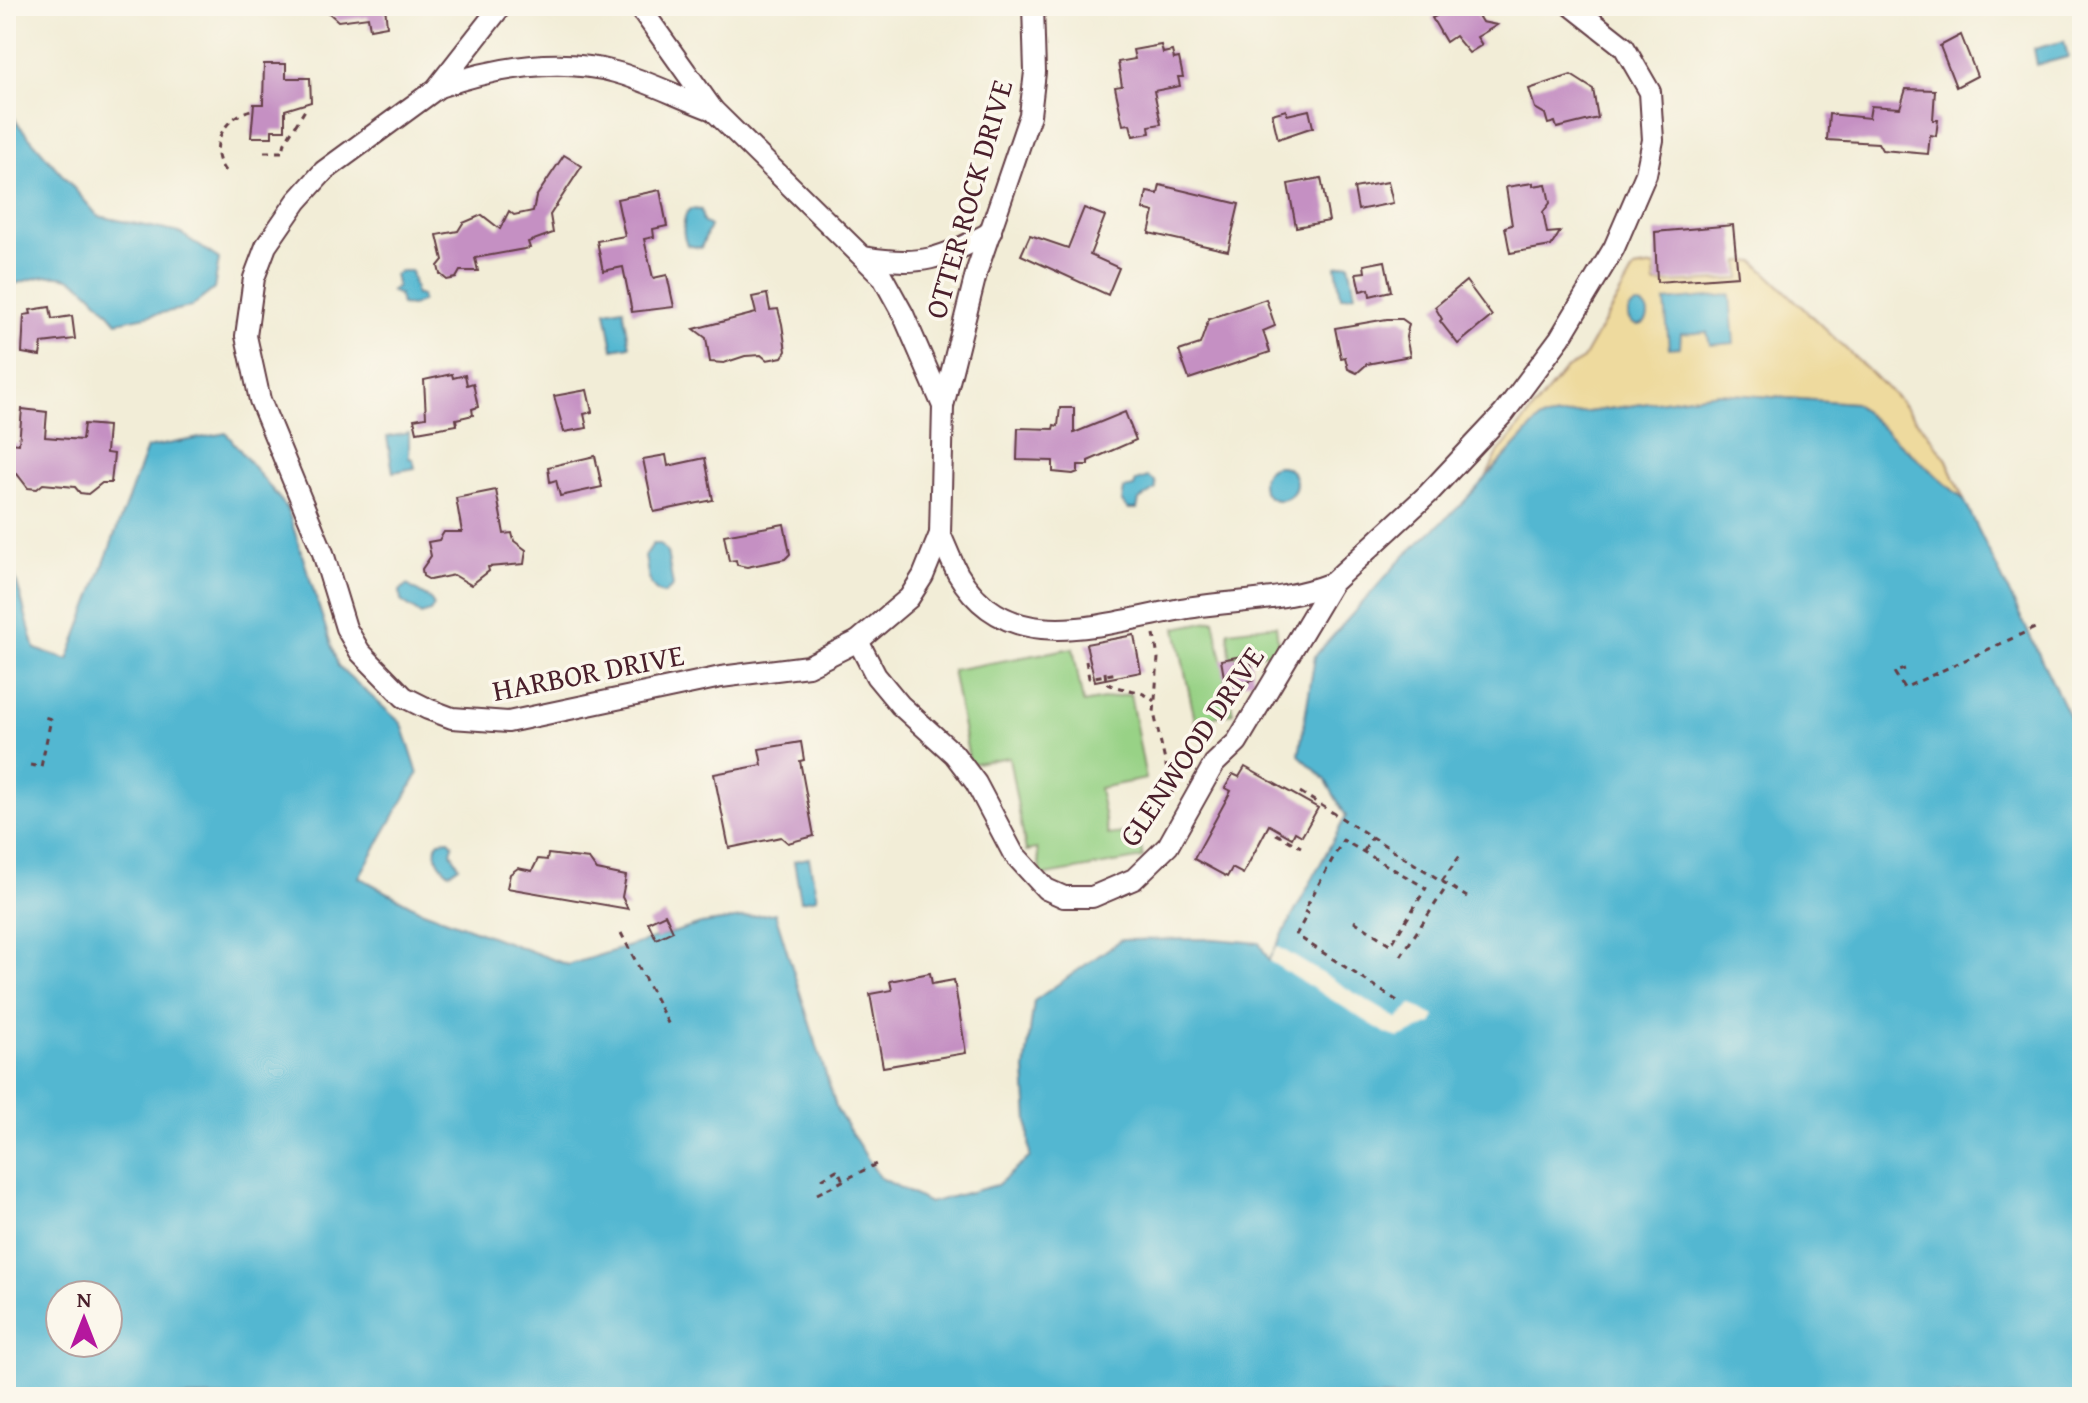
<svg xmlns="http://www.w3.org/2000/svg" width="2088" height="1403" font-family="'Gentium Book Plus',serif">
<rect width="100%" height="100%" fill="#fbf7ec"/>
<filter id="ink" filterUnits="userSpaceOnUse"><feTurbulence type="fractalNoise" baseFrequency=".0125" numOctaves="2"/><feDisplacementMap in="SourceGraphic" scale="16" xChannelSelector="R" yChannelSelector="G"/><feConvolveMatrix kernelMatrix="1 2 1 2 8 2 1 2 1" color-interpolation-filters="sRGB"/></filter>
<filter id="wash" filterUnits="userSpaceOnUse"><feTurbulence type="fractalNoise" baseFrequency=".006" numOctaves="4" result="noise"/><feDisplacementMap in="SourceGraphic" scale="32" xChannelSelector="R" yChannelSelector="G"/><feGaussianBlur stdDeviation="1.8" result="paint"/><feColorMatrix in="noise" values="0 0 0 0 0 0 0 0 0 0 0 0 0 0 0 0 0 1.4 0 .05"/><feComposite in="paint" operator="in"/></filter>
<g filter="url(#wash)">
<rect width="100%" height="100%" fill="#f2edd7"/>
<g fill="#98d286" stroke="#717858" stroke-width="2">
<polygon points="1214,620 1233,713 1195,721 1176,628"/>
<polygon points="1276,625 1279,652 1230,657 1228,631"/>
<polygon points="1073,648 1083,703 1130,694 1146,779 1099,788 1108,835 1138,831 1143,858 1041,876 1037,849 1026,851 1009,757 970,764 952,670"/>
</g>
<polygon fill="#eeda9e" stroke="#9c7c64" stroke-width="2" points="1740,261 1755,262 1894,395 1926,431 1947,460 1964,500 1854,403 1718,393 1540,419 1486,477 1498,453 1565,370 1583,359 1634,269 1654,266 1655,284 1740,279"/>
<g fill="#52b7d1" stroke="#4e6b7e" stroke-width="2" fill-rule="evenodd">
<polygon points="2064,41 2068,57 2037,65 2034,49"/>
<path d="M6 102 17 123 98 216 180 233 219 259 214 289 191 307 117 322C75 274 68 265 6 287Z"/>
<path d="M690 209 701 210 703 222 710 226 701 248 687 245C682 236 682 215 690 209Z"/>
<polygon points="1349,263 1355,294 1341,297 1336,266"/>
<polygon points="401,271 411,271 416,295 421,295 422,301 412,306 401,305 399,295 391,291 397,286 394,275"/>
<polygon points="1730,295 1734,343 1710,345 1707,332 1681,334 1680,347 1669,348 1665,301"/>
<circle cx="1638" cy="315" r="10"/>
<polygon points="623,308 630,346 613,349 606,311"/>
<path d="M1718 393 1854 403 1964 500 2082 743V1397H6V564L13 569 35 649 68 660 147 448 226 433 287 508 338 666 402 724 418 774 359 877 418 909 568 965 701 924 775 913 837 1110 879 1177 929 1203 997 1185 1030 1157 1025 1070 1034 1001 1121 940 1215 939 1259 943 1269 960 1346 816 1325 779 1299 755 1315 656 1404 556 1461 505 1540 419ZM60 1295H108V1343H60Z"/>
<polygon points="409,433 409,458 413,459 415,468 393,472 387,437"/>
<circle cx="1279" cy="483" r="17"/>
<polygon points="1148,477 1155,481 1156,489 1139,500 1137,509 1128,509 1122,502 1124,489 1134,487 1136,481"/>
<path d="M653 544H660L667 552 673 586 664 594C647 591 648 571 645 556Z"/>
<polygon points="407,585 430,599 434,606 430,612 421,615 401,601 400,591"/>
<path d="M449 840 453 844 451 852 459 866 449 873C440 866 430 851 439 841Z"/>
<polygon points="809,858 817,898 801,901 794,861"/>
</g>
<polygon fill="#f2edd7" points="1277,946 1398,1019 1411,1004 1435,1016 1432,1024 1399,1038 1387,1034 1269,961"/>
<g id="blocks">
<g fill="#c590c3">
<polygon points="321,6 385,6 387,26 370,29 368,17 338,21"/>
<polygon points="1440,6 1472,6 1482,22 1497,25 1477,37 1482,45 1469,53 1455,36 1446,42 1432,18 1436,16 1433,11"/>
<polygon points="1961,35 1977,76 1956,87 1940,46"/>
<polygon points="1161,45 1163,53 1172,51 1174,59 1179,58 1183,77 1178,77 1180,86 1154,91 1161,124 1149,126 1150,133 1133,136 1130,124 1123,125 1115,87 1122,86 1118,62 1135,59 1133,50"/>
<polygon points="264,64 286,64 286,78 310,78 311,102 285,110 285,130 272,130 272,137 251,137 254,104 263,104"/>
<polygon points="1571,75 1593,89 1598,118 1557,128 1555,122 1548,124 1545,114 1535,108 1529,89"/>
<polygon points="1906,89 1935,90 1933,120 1938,120 1936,136 1930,135 1928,154 1882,150 1878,143 1827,140 1829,114 1869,118 1871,106 1900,108"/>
<polygon points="1286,110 1287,115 1309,110 1313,127 1278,139 1272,114"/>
<polygon points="564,155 582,166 550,215 553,233 528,242 530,248 475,258 478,271 460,271 456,278 447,280 440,274 438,266 443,260 437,235 458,231 463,223 482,215 500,229 509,211 514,215 533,211 536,197"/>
<polygon points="1321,178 1329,221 1296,227 1288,184"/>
<polygon points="1388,182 1393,203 1358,210 1354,188"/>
<polygon points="1533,183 1533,186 1546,184 1550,203 1543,212 1547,233 1560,232 1551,246 1510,253 1505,227 1512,225 1506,187"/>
<polygon points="1160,185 1239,204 1228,251 1149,233 1154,212 1143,209 1147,192 1158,194"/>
<polygon points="660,190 667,226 653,229 654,237 644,239 653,278 667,275 674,307 632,312 623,267 603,271 597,241 625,236 617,199"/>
<polygon points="1084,208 1105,216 1090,255 1119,268 1108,295 1021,255 1030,235 1068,248"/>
<polygon points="1733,225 1738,276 1657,282 1655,232"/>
<polygon points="1385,261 1391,291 1370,296 1369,289 1360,291 1356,273 1365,272 1364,265"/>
<polygon points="1466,281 1492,316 1458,344 1440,321 1442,319 1435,307"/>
<polygon points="767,294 770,310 778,309 782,324 786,351 782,357 767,360 761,355 745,356 724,363 710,362 706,338 694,329 756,313 752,297"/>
<polygon points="1266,299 1275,326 1263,331 1270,352 1189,379 1179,351 1200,344 1209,319"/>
<polygon points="50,307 52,319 72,316 75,339 42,343 40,356 22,353 24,315 31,314 30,310"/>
<polygon points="1387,319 1402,319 1409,324 1406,337 1410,356 1367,364 1357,373 1348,369 1345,357 1341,358 1335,328"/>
<polygon points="452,374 453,378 465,375 467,385 473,383 478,407 472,409 473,415 456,419 457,425 417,432 414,419 426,417 424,380"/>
<polygon points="587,390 592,412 584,414 587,428 564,432 554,396"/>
<polygon points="1060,408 1074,408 1074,433 1125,412 1136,440 1088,461 1088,465 1078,465 1078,472 1073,474 1053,472 1053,461 1017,460 1018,428 1053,429 1054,425 1058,426"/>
<polygon points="22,409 47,412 45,437 82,440 84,424 108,426 106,453 114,454 111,483 102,483 88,494 80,493 75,487 43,484 37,489 28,488 17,474 6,473 10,443 19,444"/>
<polygon points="666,455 668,466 705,458 713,500 654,512 643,459"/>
<polygon points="595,456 602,487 560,496 556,480 550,482 548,467"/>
<polygon points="496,490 504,534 512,533 514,541 526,550 524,564 488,567 489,571 471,585 454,575 430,580 423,576 422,569 431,556 428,542 439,540 444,532 462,532 456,498"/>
<polygon points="784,524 790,554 785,559 747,567 737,565 736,560 729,561 724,535"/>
<polygon points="1134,635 1141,672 1095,681 1086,644"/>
<polygon points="1242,656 1243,660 1250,658 1254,680 1226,688 1221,660"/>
<polygon points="801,742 804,760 800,761 814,836 788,843 781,837 729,848 714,774 762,765 759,749"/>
<polygon points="1245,767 1318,808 1302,836 1295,832 1292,838 1269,825 1243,874 1232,868 1227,877 1194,859 1231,791 1225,788 1233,774 1239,777"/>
<polygon points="548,854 589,859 597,870 626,876 622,897 628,909 507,888 510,874 518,868 532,871 538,859 547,860"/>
<polygon points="665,914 673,931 656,939 648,922"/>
<polygon points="930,973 932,984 954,980 966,1053 883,1067 870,994 892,990 890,981"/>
</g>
</g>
</g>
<g filter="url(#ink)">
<use href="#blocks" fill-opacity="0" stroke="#633e45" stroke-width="2"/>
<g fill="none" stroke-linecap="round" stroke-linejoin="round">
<g stroke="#633e45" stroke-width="24">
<g id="minor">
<polyline points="501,6 436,89 324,171 297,201 266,246 254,278 246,336 260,400 323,553 346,628 360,652 404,697 428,709 452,718 508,722 721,677 808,666 858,641 909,598 923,576 940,534 943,406 977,270 1030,115 1035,72 1033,6"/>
<polyline points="639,6 713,110 882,276 903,314 943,406"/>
<path d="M439 87C494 68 558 57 615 72 648 81 680 98 713 110"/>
<path d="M864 257C920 267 942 259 991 232"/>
<path d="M940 534C946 547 951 561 958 574 1011 665 1115 618 1194 607 1242 600 1286 601 1332 583"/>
<polyline points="858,641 876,676 900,705 954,754 976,783 1013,853 1046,889 1064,897 1092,897 1134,879 1168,846 1214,764 1237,742 1332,583 1428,494 1504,413 1560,338 1614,248 1646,174 1653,140 1650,92 1624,47 1572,6"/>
</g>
</g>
<g stroke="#633e45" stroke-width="3" stroke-dasharray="6 6" stroke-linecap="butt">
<polyline points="264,152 283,152 285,142 305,110"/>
<path d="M225 171C205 144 228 113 256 109"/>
<polyline points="1154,634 1158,658 1154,713 1173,796"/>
<polyline points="1086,661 1089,678 1117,673"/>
<polyline points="1905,669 1894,672 1904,688 2039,626"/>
<path d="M1105 672 1106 683C1123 692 1139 687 1154 701"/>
<polyline points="30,765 41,767 51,719 44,717"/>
<polyline points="1300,792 1467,897"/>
<polyline points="1276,834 1301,847"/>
<polyline points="1364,851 1372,837"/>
<polyline points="1442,881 1462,853"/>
<polyline points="1354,921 1391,945 1426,888 1343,840 1304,911 1308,913 1296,935 1402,1004"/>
<polyline points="621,933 669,1025"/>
<polyline points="1401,956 1447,886"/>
<polyline points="822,1179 838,1169 843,1181"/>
<polyline points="817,1194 880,1162"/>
</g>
<use href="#minor" stroke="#fff" stroke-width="20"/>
</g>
</g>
<g text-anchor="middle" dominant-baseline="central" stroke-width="7" stroke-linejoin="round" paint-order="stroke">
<g font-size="30" fill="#4a1f2b" stroke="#fbf7ec">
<text transform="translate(968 199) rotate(-74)">OTTER ROCK DRIVE</text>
<text transform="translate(588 672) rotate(-11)">HARBOR DRIVE</text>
<text transform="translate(1191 746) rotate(-56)">GLENWOOD DRIVE</text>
</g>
</g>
<rect width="2088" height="1403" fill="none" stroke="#fbf7ec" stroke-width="32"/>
<g transform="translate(84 1319)"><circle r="38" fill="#fbf7ec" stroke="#b4a19f" stroke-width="2"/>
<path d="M0-6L14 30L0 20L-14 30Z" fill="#b5179e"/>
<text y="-12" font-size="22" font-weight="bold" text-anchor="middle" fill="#4a1f2b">N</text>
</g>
</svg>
